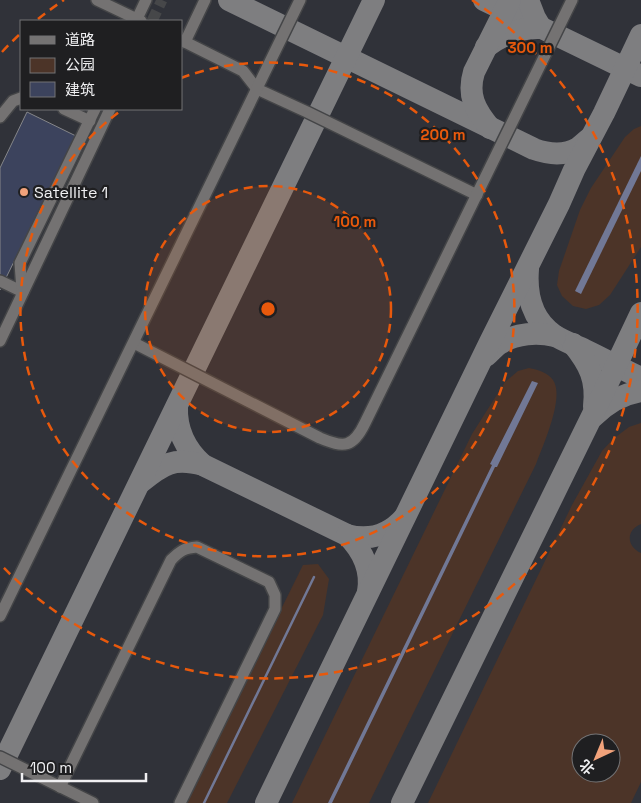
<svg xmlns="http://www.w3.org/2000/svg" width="641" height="803" font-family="'Space Grotesk','Noto Sans SC',sans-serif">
<rect width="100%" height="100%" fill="#28292b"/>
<path fill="#303239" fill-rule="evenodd" d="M0 0H641V803H0ZM21 21H181V109H21ZM581 743H611V773H581Z"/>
<g fill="#4c3428" fill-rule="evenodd">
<polygon points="641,126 641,247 610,295 599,305 586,309 573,306 562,296 557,285 559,271 580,210 591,188 625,137 634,129"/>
<path d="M529 368C538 370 547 372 553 380 565 397 543 445 536 464L369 803H292L472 434 505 382 518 371Z"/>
<path d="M641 423V524C626 530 626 546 641 553V782L631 803H428L572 505 602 451 613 439 629 427ZM581 743H611V773H581Z"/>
<polygon points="318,564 329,579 323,615 227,803 185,803 303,565"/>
</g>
<g fill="#717896">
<polygon points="641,156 641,171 581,294 575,291"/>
<polygon points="532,381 538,383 497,467 495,467 332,803 328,803 492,465 490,464"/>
</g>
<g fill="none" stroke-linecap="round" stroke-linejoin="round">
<polyline stroke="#717896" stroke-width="2.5" points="204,803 314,577"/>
<g stroke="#7e7e80" stroke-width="22">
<path d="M229 0 534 149C548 154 564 156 578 148 582 145 586 141 590 138"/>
<polyline points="484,0 641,76"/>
<path d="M486 47C503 34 520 27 541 28L535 18 528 0"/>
<path d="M490 128C475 110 467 95 474 72L510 0"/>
<path d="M528 269C526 294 532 320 554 335 563 341 575 345 585 350 604 359 622 369 641 378"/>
<path d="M573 344C590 365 597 380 594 406"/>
<path d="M486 356C491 352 495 346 501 343 516 333 538 332 555 336"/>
<path d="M177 406C176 430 185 449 203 465"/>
<path d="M594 416C608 402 622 394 641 391"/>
<path d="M141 482C163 464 174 457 203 465L347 535C369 541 389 535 404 518"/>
<path d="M347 535C363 551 372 569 368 592"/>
<polyline points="0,769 374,0"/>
<polyline points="266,803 490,342 559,204 574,170 604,113 641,35"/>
<polyline points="402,803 594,412 641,313"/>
</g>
</g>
<polygon fill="#3c435d" stroke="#858689" points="27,112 76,136 0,290 0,168"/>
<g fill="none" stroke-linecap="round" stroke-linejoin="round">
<polyline stroke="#464749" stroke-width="11" stroke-dasharray="11 5.5" stroke-linecap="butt" points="152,21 162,0"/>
<g stroke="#444547" stroke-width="14">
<g id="minor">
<polyline points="97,0 141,21"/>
<polyline points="136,21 146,0"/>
<polyline points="181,40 243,71 257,89 307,112 477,195"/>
<polyline points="185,42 205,0"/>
<polyline points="64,109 90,121"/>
<polyline points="0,117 13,101 21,98"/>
<polyline points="0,281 23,292"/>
<polyline points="22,290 20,263 95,109"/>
<polyline points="0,341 110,109"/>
<path d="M134 343 320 438C344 448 353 448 365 423L572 0"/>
<polyline points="0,616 300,0"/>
<polyline points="0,757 93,803"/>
<path d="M60 787 171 560C180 551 184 548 197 547L269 582 275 595V609L180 803"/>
</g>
</g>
<use href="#minor" stroke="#747272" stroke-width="11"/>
</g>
<circle cx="268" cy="309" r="123" fill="#e8590c" fill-opacity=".12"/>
<g fill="none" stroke="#e8590c" stroke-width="2.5" stroke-dasharray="9 6">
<circle cx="268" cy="309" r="123"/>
<path d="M181 78A247 247 0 1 1 123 109"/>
<path d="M2 52A370 370 0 0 1 20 34M38 19A370 370 0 0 1 64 0M472 0A370 370 0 1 1 2 566"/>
</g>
<circle fill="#f1a27b" stroke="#1f1f21" stroke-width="2" cx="24" cy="192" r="5"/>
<g text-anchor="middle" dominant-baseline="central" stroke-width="4.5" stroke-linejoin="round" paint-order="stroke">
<g font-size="16" fill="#f0f0f2" stroke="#1f1f21" text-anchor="start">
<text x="34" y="192">Satellite 1</text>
</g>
</g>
<circle cx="268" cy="309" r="8" fill="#e8590c" stroke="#1f1f21" stroke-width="2.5"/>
<g font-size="15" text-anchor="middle" font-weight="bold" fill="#e8590c" stroke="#1f1f21" stroke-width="4.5" stroke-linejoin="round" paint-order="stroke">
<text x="530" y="53">300 m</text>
<text x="443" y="140">200 m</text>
<text x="355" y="227">100 m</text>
</g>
<rect x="20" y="20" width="162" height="90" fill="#1f1f21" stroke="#737375"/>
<rect x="30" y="36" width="25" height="8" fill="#747272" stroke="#737375"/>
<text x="65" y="45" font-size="15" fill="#f0f0f2">道路</text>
<rect x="30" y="58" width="25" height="15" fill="#4c3428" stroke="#737375"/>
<text x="65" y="70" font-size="15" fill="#f0f0f2">公园</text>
<rect x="30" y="82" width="25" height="15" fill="#3c435d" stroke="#737375"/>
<text x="65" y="95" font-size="15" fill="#f0f0f2">建筑</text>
<g transform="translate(596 758) rotate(224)"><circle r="24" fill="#1f1f21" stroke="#737375"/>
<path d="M0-4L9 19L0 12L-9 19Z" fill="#f1a27b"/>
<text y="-8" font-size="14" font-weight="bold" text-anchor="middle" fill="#f0f0f2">北</text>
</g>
<path d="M22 773v8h124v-8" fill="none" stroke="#f0f0f2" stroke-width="2.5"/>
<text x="30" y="773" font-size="15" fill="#f0f0f2" stroke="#1f1f21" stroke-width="4" paint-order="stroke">100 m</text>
</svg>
